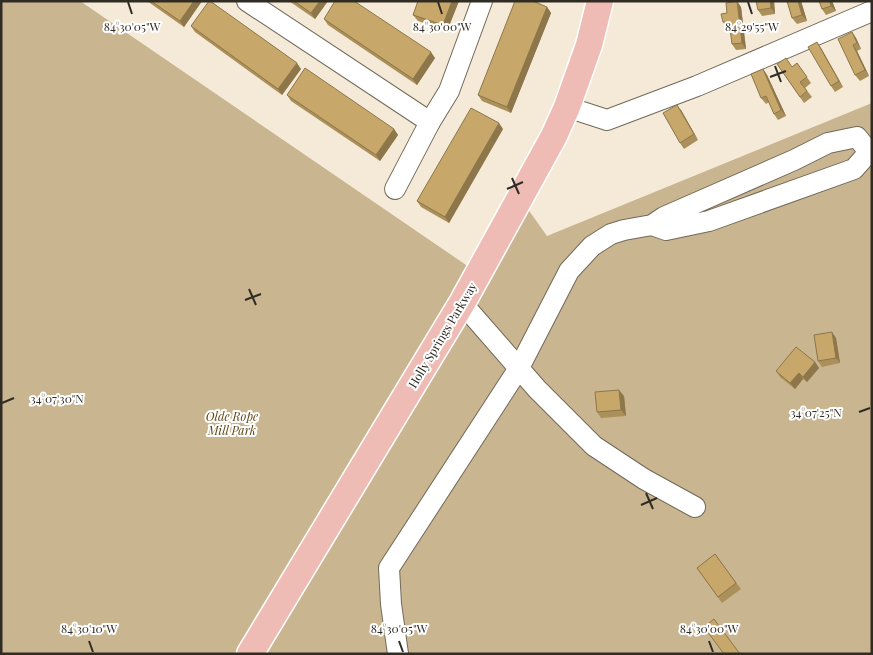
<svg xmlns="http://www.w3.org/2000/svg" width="873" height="655" font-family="'Playfair Display',serif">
<rect width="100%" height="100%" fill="#f4ead7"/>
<polygon fill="#c9b590" points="1,1 80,1 469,267 525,205 547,236 872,103 872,654 1,654"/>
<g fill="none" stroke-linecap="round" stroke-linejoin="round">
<g stroke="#726958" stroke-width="22">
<g id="minor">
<polyline points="247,1 430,122 449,91 482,1"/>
<polyline points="567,107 607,120 697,86 872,11"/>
<polyline points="395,189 430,122"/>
<polyline points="462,303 537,389 594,446 644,479 695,507"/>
<polyline points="398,654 391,604 389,568 519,368 569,271 592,246 611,234 624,230 652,225 664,217 794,160 828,143 857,137 869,152 854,169 709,221 666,230 652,225"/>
</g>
</g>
<g stroke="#fff" stroke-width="29">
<polyline id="major" points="250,654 462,303 554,136 567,107 589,45 600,1"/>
</g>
<use href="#minor" stroke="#fff" stroke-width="20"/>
<use href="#major" stroke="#efbcb5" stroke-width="26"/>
</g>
<g fill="#ac905b">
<polygon points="147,1 202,1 184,27"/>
<polygon points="289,1 328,1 315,19"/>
<polygon points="418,1 459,1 447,31 418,21 413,15"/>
<polygon points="774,1 775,14 762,16 758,10"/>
<polygon points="787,1 801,1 807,21 797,24 792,18"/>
<polygon points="819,1 832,1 836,11 826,15 822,9"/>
<polygon points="547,7 551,13 511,113 482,101 478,95"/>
<polygon points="741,7 746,49 736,50 732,44 730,28 727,28 723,22 727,13"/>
<polygon points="324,19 435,58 417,85 328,25"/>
<polygon points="191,26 301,69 282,95 195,32"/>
<polygon points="852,32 856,38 861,49 857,51 869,76 860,81 855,75"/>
<polygon points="821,48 843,87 835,92 831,86"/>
<polygon points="797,63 811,83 805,88 812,97 804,103 777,64 792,67"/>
<polygon points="763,69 767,75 786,116 778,120 774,114 769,102 766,104 761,98"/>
<polygon points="287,95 394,129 398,135 380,161 291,101"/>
<polygon points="681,110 698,140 684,149 680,143"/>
<polygon points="503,129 449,223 421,207 417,201"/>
<polygon points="836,338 840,363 822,367 818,361"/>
<polygon points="815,362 819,368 807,382 803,379 795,389 780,377 776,371"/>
<polygon points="624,396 626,416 601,418 597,412"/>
<polygon points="715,554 741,589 722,603 697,568"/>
</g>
<g fill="#8c764a">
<polygon points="194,1 202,1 184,27 180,21"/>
<polygon points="320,1 328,1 315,19 311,13"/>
<polygon points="452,1 459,1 447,31 443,25"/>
<polygon points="737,1 741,7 746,49 742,43"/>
<polygon points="770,1 774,1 775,14 771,8"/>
<polygon points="798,1 801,1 807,21 802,15"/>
<polygon points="830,1 832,1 836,11 831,6"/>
<polygon points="547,7 551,13 511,113 507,107"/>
<polygon points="852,32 856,38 861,49 857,43"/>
<polygon points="817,42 821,48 843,87 839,81"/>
<polygon points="853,45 857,51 869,76 865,70"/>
<polygon points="431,52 435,58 417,85 413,79"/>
<polygon points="297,63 301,69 282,95 278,89"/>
<polygon points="763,69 767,75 786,116 781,110"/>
<polygon points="677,105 681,110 698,140 694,134"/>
<polygon points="499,123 503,129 449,223 445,217"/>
<polygon points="394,129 398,135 380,161 376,155"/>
<polygon points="832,332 836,338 840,363 836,358"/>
<polygon points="815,362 819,368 807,382 803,377"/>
<polygon points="799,373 803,379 795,389 790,383"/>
<polygon points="619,390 624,396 626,416 621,410"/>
</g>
<g fill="#c8a86a" stroke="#8c764a">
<polygon points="151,1 194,1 180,21"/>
<polygon points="209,1 210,1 297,63 278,89 191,26"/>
<polygon points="294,1 320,1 311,13"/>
<polygon points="335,1 354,1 431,52 413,79 324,19"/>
<polygon points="418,1 452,1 443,25 413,15"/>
<polygon points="515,1 533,1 547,7 507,107 478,95"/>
<polygon points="737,1 742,43 732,44 729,22 723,22 721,14 727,13 726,3"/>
<polygon points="756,1 770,1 771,8 758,10"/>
<polygon points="787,1 798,1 802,15 792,18"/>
<polygon points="819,1 830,1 831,6 822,9"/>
<polygon points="852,32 857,43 853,45 865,70 855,75 838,39"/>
<polygon points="817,42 839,81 831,86 808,47"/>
<polygon points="786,58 792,67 797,63 807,77 800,82 807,91 800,97 777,64"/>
<polygon points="305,68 394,129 376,155 287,95"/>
<polygon points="763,69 781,110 774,114 766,96 761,98 751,74"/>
<polygon points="677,105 694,134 680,143 663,113"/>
<polygon points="471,108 499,123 445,217 417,201"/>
<polygon points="832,332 836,358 818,361 814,335"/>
<polygon points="796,347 815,362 803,377 799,373 790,383 776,371"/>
<polygon points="619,390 621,410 597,412 595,392"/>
<polygon points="715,554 736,583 718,597 697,568"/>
<polygon points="714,619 740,654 724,654 704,627"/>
</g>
<path fill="none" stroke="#302c24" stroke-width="2" d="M128 2 132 14M438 2 442 14M748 2 752 14M775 66 781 82M770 77 786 71M512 178 519 194M507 189 523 182M249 289 256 305M245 300 261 294M2 403 14 398M859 412 870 408M646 493 653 509M641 505 657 498M89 641 93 652M399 641 403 652M709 641 713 652"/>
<g text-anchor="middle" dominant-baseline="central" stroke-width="4" stroke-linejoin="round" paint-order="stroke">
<g font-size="12" fill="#302c24" stroke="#fff">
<text transform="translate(442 335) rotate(-59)">Holly Springs Parkway</text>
</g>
<g font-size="12" font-style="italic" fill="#5d4616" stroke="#fff">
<text x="232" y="416">Olde Rope<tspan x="232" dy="14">Mill Park</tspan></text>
</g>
</g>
<g font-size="12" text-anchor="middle" fill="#302c24" stroke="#fff" stroke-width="4" stroke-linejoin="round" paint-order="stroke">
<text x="132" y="31">84°30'05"W</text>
<text x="442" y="31">84°30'00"W</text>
<text x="752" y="31">84°29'55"W</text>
<text x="57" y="403">34°07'30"N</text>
<text x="816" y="417">34°07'25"N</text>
<text x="89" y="633">84°30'10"W</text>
<text x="399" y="633">84°30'05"W</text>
<text x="709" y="633">84°30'00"W</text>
</g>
<rect width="873" height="655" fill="none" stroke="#302c24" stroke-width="5"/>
</svg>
